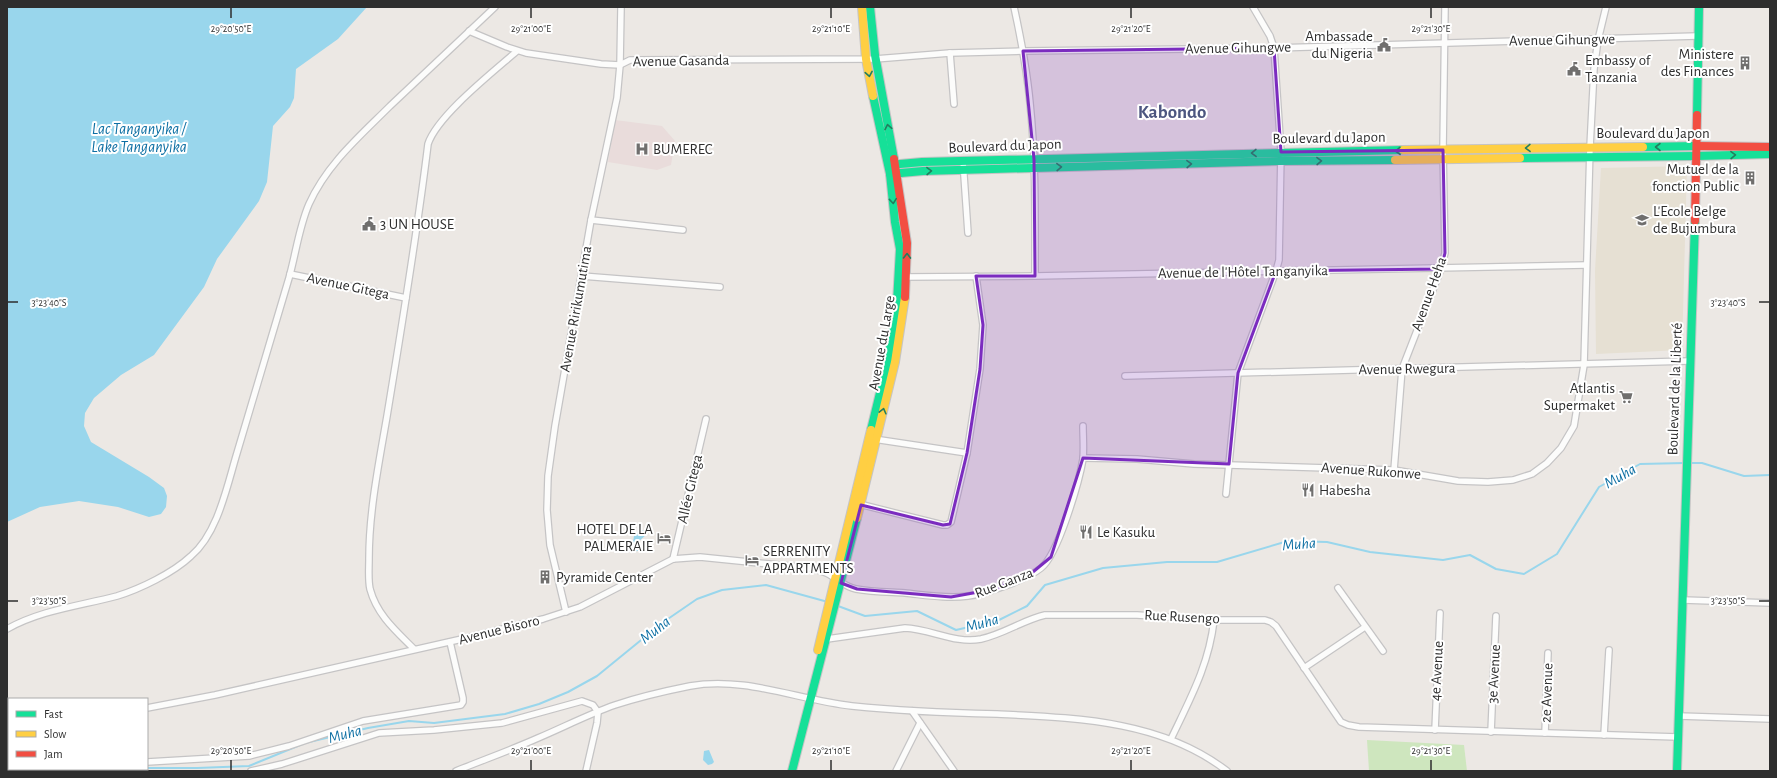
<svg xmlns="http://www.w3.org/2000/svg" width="1777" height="778" font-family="'Alegreya Sans',sans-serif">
<rect width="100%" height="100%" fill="#ece8e4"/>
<polygon fill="#e6e0d3" points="1687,166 1682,350 1596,354 1595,271 1601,168"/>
<polygon fill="#e9dcdb" points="615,120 662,126 675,141 671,165 657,170 608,162"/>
<polygon fill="#cee6be" points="1367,740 1464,745 1467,771 1369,771"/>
<g fill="#99d6ec">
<polygon points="7,7 367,7 338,39 296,69 294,98 290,107 273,126 267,182 259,201 217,259 204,287 154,355 121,375 94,398 85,413 84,426 91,442 149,477 164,488 167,496 166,507 161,514 149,517 118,507 79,501 40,507 7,522"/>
<polygon points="641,530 645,531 646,535 639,541 639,550 635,552 632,549 634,536"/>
<polygon points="709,750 714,762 712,764 708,765 703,760 704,751"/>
</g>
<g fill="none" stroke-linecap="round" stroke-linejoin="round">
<g stroke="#99d6ec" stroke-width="2">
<polyline points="1691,463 1702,463 1744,476 1770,475"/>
<polyline points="838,606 865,616 917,611 956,630 999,620 1027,606 1045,585 1103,568 1167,562 1217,562 1288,541 1327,542 1370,552 1443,560 1470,555 1496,569 1524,574 1557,554 1599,487 1640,464 1685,463"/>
<polyline points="147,768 197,768 249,766 305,743 368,728 409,721 434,723 505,714 539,704 568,692 597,676 662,623 697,599 722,590 766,585 828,602"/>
<polyline points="72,771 75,769"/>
</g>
<g stroke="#c5c4c5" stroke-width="8">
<g id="street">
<path d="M1014 7C1021 39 1027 70 1030 103 1036 160 1035 218 1035 276"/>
<polyline points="469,31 507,47 526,53 601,64 620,65 630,60 875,59 950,53 1023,51 1274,48 1697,36"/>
<polyline points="950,53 954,104"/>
<polyline points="963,161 968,233"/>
<polyline points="591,220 683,230"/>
<polyline points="290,274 406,298"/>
<polyline points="582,276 720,287"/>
<polyline points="903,277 1035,276 1586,265"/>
<polyline points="1125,376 1689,361"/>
<polyline points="874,439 967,453"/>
<polyline points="1083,458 1137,459 1194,464 1394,470 1458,481 1488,482 1513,480 1532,474 1547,463 1561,448 1574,426 1584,365 1590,147 1594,69 1598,40 1606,7"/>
<polyline points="1394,470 1402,369 1441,269 1445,253 1443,150 1445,7"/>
<polyline points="1226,494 1238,373 1276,271 1279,260 1281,152 1274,48 1270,36 1253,7"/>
<polyline points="859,504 943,525 947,525 951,522 967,453 980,369 983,325 976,276"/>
<polyline points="673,559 706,419"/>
<polyline points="1338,588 1383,651"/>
<polyline points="1683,600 1770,603"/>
<polyline points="566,612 550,545 547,510 548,476 555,426 591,220 617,98 620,65 621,7"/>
<path d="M7 629C41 610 79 606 117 596 140 589 173 573 191 556 218 533 227 486 237 453 255 394 272 336 289 278 296 253 299 227 309 204 327 164 360 136 390 106 425 73 460 40 495 7"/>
<path d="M827 639 905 628C931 629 955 644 981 639 1004 634 1023 620 1045 615H1137L1214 620H1265L1271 622 1276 626 1341 722 1348 725 1359 727 1678 737"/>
<path d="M414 649C396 631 377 615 370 589 368 580 369 569 369 559 369 511 379 463 387 416 402 325 417 235 428 144 437 116 493 72 517 51"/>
<polyline points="1304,668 1365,627"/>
<path d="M147 708 215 695 462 639 543 619 580 607 673 559 700 557 810 568C817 570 824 571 830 575 839 580 845 587 856 589 872 592 889 592 905 593 925 595 947 599 968 596 986 594 1026 580 1041 568 1058 555 1079 482 1083 459 1084 448 1083 437 1083 426"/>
<polyline points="912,711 954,771"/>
<polyline points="1679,716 1770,719"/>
<polyline points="1435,730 1440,613"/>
<polyline points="1491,732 1496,616"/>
<polyline points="1545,733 1548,653"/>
<polyline points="7,735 9,735"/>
<polyline points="1604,735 1609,650"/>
<path d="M1171 739C1190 699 1209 665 1214 620"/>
<polyline points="147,762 249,756 289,746 363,721 461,705 463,702 463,698 450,642"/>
<polyline points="56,771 61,769"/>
<polyline points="96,771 102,771"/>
<polyline points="251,771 282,764 379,733 434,730 502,723 582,701 593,705 598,712 597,723 586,771"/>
<path d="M456 771C483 760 511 750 538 738 564 727 589 714 615 705 639 697 665 691 690 686 745 676 798 700 852 706 900 711 949 713 997 714 1076 718 1161 720 1227 771"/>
<polyline points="896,771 920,723"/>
</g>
</g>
<g stroke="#c5c4c5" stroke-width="10">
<g id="fast">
<polyline points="870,7 875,55 894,159"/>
<polyline points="1697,115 1699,7"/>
<polyline points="1643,147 1697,146"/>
<polyline points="1697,156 1770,154"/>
<polyline points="1520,158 1697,156"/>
<polyline points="889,165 922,162 1403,150"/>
<polyline points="890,174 923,171 1280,161 1395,160"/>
<polyline points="871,430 888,360 897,302 900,249 895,222 890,174 873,96"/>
<polyline points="792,771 857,518"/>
<polyline points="1677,771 1695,221"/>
</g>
</g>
<g stroke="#c5c4c5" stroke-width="10">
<g id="slow">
<polyline points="862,7 866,59 873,96"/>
<polyline points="1403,150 1643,147"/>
<polyline points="1395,160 1520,158"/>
<polyline points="857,518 895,362 905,297"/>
<polyline points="818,650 871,430"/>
</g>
</g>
<g stroke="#c5c4c5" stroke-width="10">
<g id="jam">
<polyline points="1697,146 1770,147"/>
<polyline points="894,159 907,243 905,297"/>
<polyline points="1695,221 1697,115"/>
</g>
</g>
<use href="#street" stroke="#fcfcfb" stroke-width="5.5"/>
<use href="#fast" stroke="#16e098" stroke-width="8"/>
<use href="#slow" stroke="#ffcf43" stroke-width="8"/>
<use href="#jam" stroke="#f24e42" stroke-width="8"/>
</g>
<defs><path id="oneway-chevron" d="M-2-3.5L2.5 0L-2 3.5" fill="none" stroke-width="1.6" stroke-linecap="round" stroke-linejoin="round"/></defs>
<g stroke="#237e5e">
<use href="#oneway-chevron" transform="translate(869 74) rotate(80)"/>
<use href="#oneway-chevron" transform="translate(888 127) rotate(-101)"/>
<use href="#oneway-chevron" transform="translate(1658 147) rotate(180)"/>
<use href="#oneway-chevron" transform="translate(1528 148) rotate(179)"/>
<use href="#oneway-chevron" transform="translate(1398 151) rotate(179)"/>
<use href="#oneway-chevron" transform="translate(1254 153) rotate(179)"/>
<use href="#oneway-chevron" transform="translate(1733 155) rotate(-1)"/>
<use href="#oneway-chevron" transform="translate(1319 161) rotate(-1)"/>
<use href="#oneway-chevron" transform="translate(1189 164) rotate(-2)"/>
<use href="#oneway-chevron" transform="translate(1059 167) rotate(-2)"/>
<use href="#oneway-chevron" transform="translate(929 171) rotate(-1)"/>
<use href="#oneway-chevron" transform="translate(893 201) rotate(84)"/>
<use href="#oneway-chevron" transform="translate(907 256) rotate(-89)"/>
<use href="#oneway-chevron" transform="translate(883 411) rotate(-76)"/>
</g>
<path fill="#7b2cbf" fill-opacity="0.2" stroke="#7b2cbf" stroke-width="3" stroke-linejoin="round" d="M1274 48 1281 152 1443 150 1445 253 1441 269 1276 271 1238 373 1229 464 1083 458 1051 557 1028 576 995 589 951 597 857 589 841 583 861 505 943 525 950 524 967 453 980 369 983 325 976 276H1035L1034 159 1023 51Z"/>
<path fill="none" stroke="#2e2e2e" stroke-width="1.5" d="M231 8V18M531 8V18M831 8V18M1131 8V18M1431 8V18M8 302H18M1759 302H1769M8 601H18M1759 601H1769M231 760V770M531 760V770M831 760V770M1131 760V770M1431 760V770"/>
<defs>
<g id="civic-bare" transform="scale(1.08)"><path d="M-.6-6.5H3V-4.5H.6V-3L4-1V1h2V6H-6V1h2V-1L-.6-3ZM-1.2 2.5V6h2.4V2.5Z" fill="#706f6e" stroke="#fff" stroke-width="2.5" paint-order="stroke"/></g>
<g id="building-bare" transform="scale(1.08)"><path d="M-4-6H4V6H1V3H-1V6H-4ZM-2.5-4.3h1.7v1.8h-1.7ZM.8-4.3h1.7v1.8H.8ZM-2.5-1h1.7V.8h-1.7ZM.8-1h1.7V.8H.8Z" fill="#706f6e" stroke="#fff" stroke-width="2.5" paint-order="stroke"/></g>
<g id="hospital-bare" transform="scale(1.08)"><path d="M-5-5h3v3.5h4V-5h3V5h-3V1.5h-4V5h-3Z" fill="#706f6e" stroke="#fff" stroke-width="2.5" paint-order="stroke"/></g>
<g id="school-bare" transform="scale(1.08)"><path d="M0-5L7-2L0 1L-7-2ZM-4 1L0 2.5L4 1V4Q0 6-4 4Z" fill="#706f6e" stroke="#fff" stroke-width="2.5" paint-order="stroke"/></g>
<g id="supermarket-bare" transform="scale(1.08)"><path d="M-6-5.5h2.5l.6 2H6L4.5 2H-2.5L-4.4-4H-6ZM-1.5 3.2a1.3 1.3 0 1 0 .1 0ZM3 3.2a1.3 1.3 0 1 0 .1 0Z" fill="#706f6e" stroke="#fff" stroke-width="2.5" paint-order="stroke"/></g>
<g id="restaurant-bare" transform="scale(1.08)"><path d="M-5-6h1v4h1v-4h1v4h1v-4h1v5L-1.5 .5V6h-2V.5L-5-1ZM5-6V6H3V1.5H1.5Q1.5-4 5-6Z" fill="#706f6e" stroke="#fff" stroke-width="2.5" paint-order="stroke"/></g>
<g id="hotel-bare" transform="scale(1.08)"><path d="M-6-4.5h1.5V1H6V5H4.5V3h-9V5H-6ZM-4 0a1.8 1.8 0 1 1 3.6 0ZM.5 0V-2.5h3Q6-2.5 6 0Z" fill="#706f6e" stroke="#fff" stroke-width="2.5" paint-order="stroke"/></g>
</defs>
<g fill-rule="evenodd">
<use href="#civic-bare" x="1384" y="45"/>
<use href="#building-bare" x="1745" y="63"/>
<use href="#civic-bare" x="1574" y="69"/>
<use href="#hospital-bare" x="642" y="149"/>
<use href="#building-bare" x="1750" y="178"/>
<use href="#school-bare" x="1642" y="220"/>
<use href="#civic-bare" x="369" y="224"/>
<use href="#supermarket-bare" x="1626" y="397"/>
<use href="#restaurant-bare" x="1308" y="490"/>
<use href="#restaurant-bare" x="1086" y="532"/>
<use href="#hotel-bare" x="664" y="538"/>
<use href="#hotel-bare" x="752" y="560"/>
<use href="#building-bare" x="545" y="577"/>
</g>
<g text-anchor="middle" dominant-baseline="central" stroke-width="4" stroke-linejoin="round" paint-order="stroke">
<g font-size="15" fill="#2e2e2e" stroke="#fff" text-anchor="start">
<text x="1373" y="36" text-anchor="end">Ambassade<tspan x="1373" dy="17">du Nigeria</tspan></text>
<text x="1734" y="54" text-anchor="end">Ministere<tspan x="1734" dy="17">des Finances</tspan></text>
<text x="1585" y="60">Embassy of<tspan x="1585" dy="17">Tanzania</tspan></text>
<text x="653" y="149">BUMEREC</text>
<text x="1739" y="169" text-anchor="end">Mutuel de la<tspan x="1739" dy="17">fonction Public</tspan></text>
<text x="1653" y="211">L'Ecole Belge<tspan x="1653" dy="17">de Bujumbura</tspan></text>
<text x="380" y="224">3 UN HOUSE</text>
<text x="1615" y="388" text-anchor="end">Atlantis<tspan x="1615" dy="17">Supermaket</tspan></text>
<text x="1319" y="490">Habesha</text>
<text x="653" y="529" text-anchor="end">HOTEL DE LA<tspan x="653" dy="17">PALMERAIE</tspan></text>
<text x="1097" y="532">Le Kasuku</text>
<text x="763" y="551">SERRENITY<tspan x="763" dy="17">APPARTMENTS</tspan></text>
<text x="556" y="577">Pyramide Center</text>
</g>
<g font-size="15" fill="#2e2e2e" stroke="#fff">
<text transform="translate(1562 40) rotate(-1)">Avenue Gihungwe</text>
<text transform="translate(1238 48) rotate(-1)">Avenue Gihungwe</text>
<text transform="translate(681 61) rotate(-1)">Avenue Gasanda</text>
<text x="1653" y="133">Boulevard du Japon</text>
<text transform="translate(1329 138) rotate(-1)">Boulevard du Japon</text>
<text transform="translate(1005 146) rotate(-2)">Boulevard du Japon</text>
<text transform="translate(1243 272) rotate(-1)">Avenue de l'Hôtel Tanganyika</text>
<text transform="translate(348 286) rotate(12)">Avenue Gitega</text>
<text transform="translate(1429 294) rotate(-70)">Avenue Heha</text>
<text transform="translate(576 309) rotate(-80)">Avenue Ririkumutima</text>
<text transform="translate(882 343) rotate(-80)">Avenue du Large</text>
<text transform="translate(1407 369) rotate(-1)">Avenue Rwegura</text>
<text transform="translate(1675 389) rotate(-88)">Boulevard de la Liberté</text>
<text transform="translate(1371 471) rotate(4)">Avenue Rukonwe</text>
<text transform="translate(690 489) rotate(-77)">Allée Gitega</text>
<text transform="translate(1004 583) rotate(-21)">Rue Ganza</text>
<text transform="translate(1182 617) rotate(3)">Rue Rusengo</text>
<text transform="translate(499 630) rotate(-14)">Avenue Bisoro</text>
<text transform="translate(1437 671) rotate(-87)">4e Avenue</text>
<text transform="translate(1494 674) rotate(-87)">3e Avenue</text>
<text transform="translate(1547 693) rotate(-88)">2e Avenue</text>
</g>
<g font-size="16" font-style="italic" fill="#0d6fa3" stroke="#fff">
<text x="139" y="129">Lac Tanganyika /<tspan x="139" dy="18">Lake Tanganyika</tspan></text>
<text transform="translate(1620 476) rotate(-30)">Muha</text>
<text transform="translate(1299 544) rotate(-4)">Muha</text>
<text transform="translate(982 623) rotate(-15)">Muha</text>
<text transform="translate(655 630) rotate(-38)">Muha</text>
<text transform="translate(345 734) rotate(-14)">Muha</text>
</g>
<g font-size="19" font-weight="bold" fill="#4d5680" stroke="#fff">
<text x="1172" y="112">Kabondo</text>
</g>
</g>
<g font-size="10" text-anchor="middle" fill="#2e2e2e" stroke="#fff" stroke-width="4" stroke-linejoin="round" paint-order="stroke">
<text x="231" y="32">29°20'50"E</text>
<text x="531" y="32">29°21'00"E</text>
<text x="831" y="32">29°21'10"E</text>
<text x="1131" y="32">29°21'20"E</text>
<text x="1431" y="32">29°21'30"E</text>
<text x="49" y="306">3°23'40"S</text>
<text x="1728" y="306">3°23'40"S</text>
<text x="49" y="604">3°23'50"S</text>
<text x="1728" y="604">3°23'50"S</text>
<text x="231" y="754">29°20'50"E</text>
<text x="531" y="754">29°21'00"E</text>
<text x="831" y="754">29°21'10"E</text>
<text x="1131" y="754">29°21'20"E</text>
<text x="1431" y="754">29°21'30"E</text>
</g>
<rect width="1777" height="778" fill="none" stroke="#2e2e2e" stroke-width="16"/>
<rect x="8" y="698" width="140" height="72" fill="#ffffff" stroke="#ababab"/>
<rect x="16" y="711" width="20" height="6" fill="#16e098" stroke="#ababab"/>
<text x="44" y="718" font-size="12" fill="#2e2e2e">Fast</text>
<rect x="16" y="731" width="20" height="6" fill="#ffcf43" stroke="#ababab"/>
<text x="44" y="738" font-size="12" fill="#2e2e2e">Slow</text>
<rect x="16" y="751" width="20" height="6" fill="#f24e42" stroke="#ababab"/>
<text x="44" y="758" font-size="12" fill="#2e2e2e">Jam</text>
</svg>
